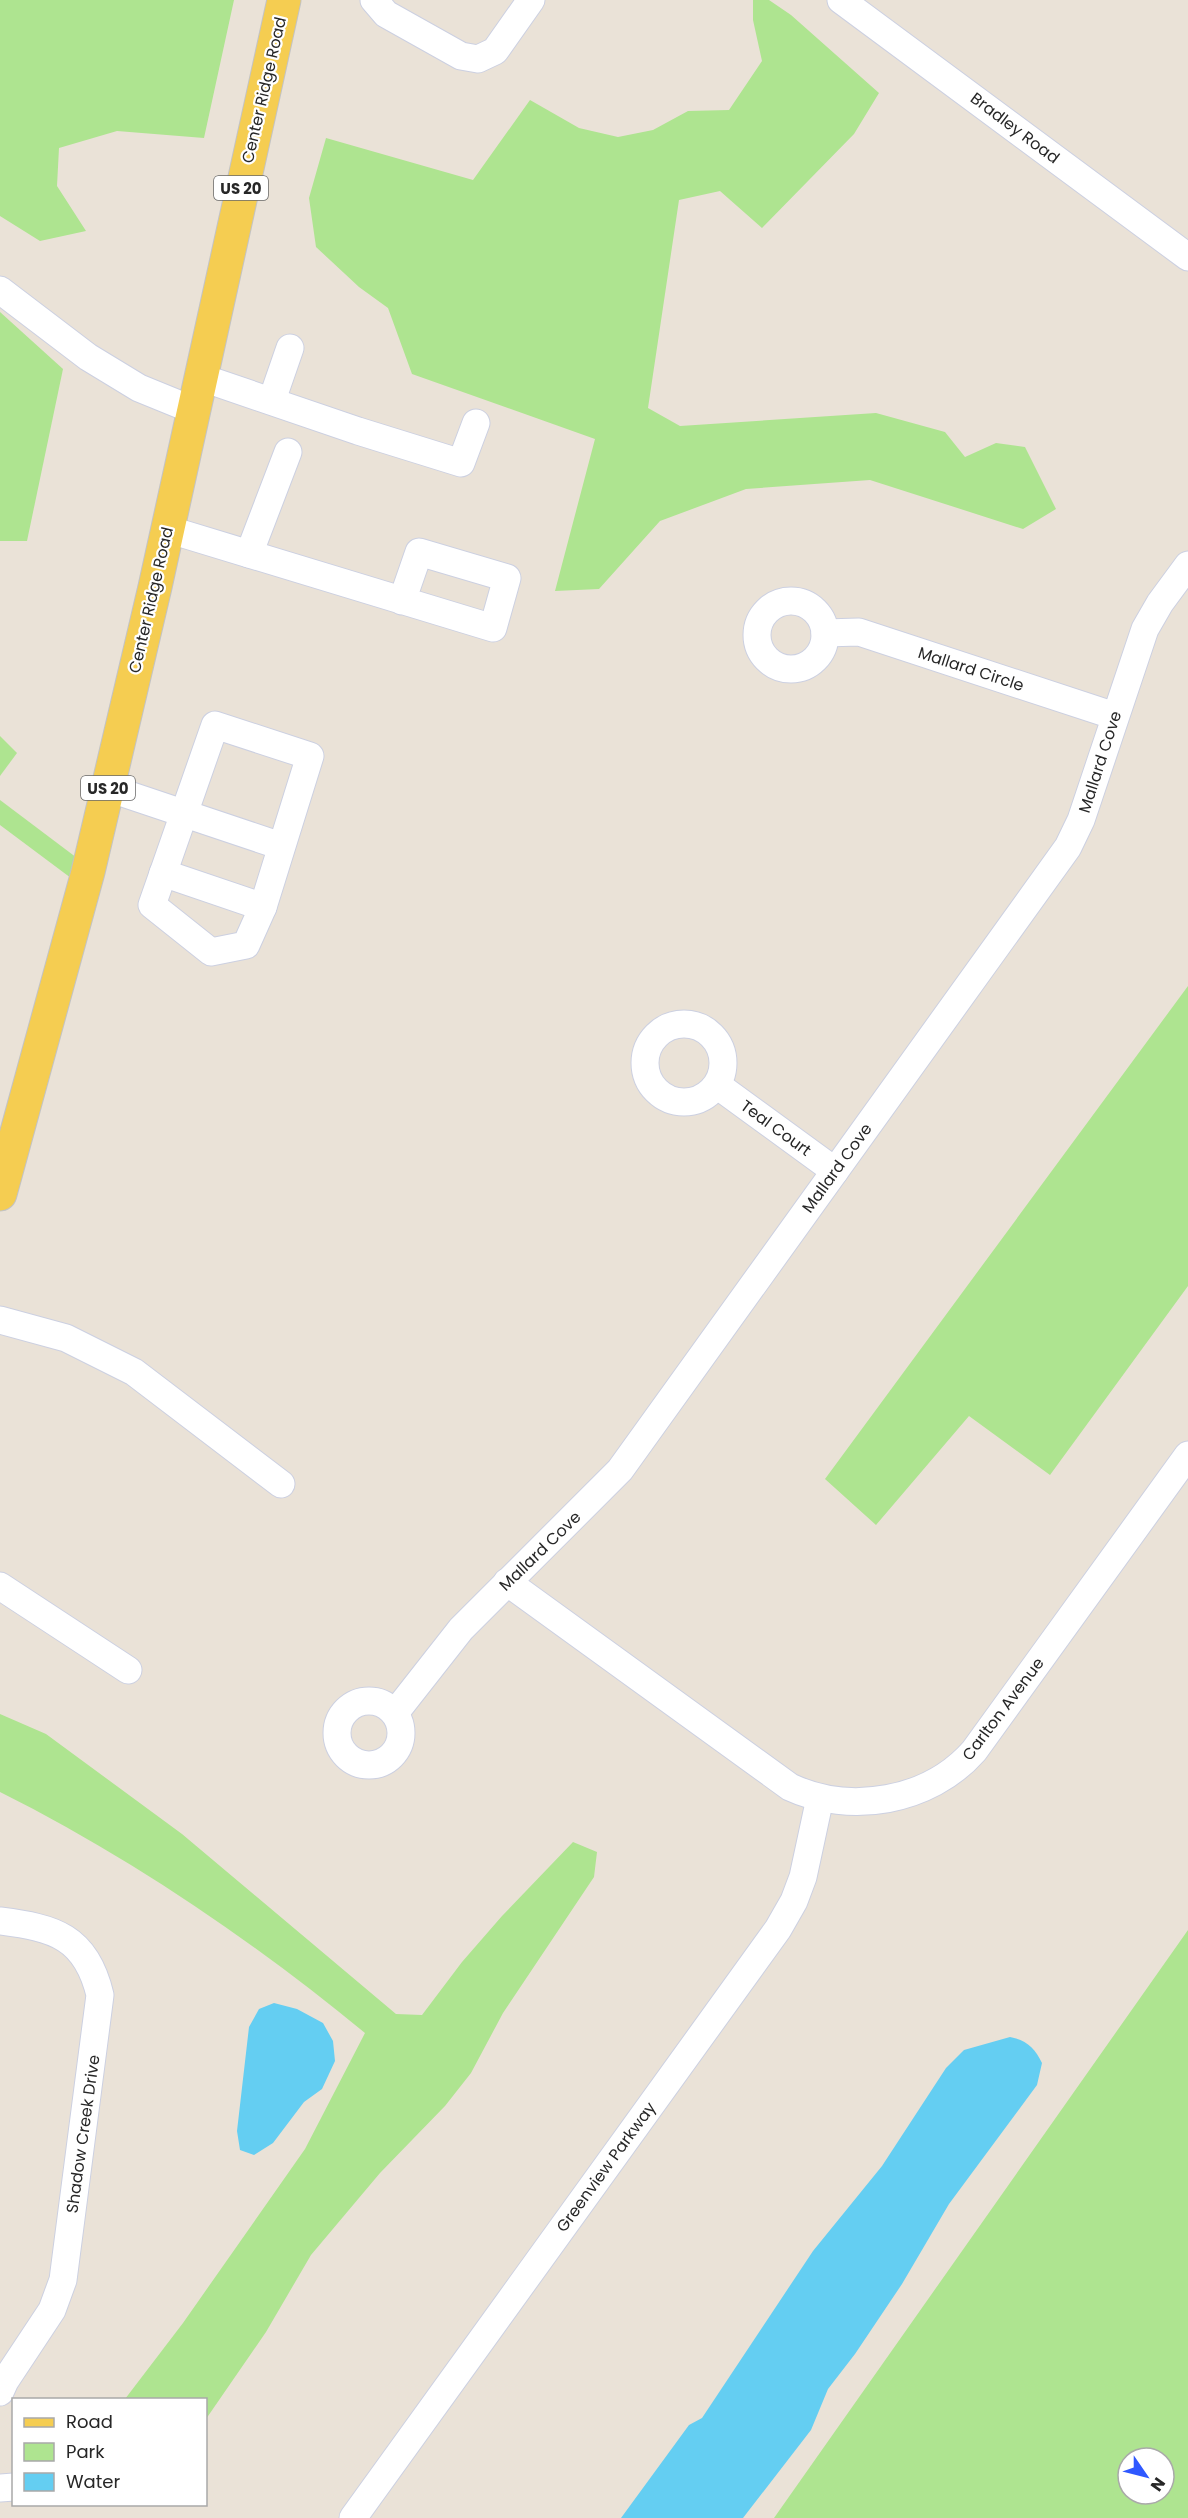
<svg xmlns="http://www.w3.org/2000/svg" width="1188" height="2518" font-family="Poppins,sans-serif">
<rect width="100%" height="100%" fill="#eae2d7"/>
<g fill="#aee490" fill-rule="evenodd">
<polygon points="0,0 234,0 204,138 117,131 59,148 57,186 86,231 40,241 0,216"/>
<polygon points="753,0 769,0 791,15 879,93 854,134 762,228 720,191 679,200 648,408 680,426 876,413 945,432 965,457 996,443 1025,447 1056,509 1023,529 870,480 746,489 660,521 599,589 555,591 595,439 412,374 388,308 359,287 316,247 309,198 326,138 473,180 530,100 579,128 618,137 653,130 688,111 729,110 762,61 753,20"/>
<polygon points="0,312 63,369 27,541 0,541"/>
<polygon points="0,736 17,753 0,776"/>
<polygon points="0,800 85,864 79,884 0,825"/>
<polygon points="1188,986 1188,1286 1050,1475 969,1416 876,1525 825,1479"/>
<path d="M0 1714 46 1734 182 1834 396 2014 422 2015 462 1962 502 1916 573 1842 597 1852 594 1877 503 2013 471 2073 445 2106 380 2173 311 2255 266 2332 206 2419V2400L125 2399 183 2323 305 2149 365 2033C253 1941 130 1857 0 1792Z"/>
<path d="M1188 1930V2518H774ZM1128 2458H1164V2494H1128Z"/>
</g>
<g fill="#64cef2">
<polygon points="274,2003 297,2009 323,2023 333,2041 335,2061 322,2089 304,2102 273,2143 254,2155 240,2150 237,2131 249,2027 259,2009"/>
<path d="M1010 2037C1026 2040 1035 2048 1042 2063L1037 2085 949 2204 902 2284 855 2354 828 2389 811 2430 743 2518H621L689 2425 702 2418 813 2251 882 2166 946 2068 964 2050Z"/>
</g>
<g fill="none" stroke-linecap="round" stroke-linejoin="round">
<g stroke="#ccd0e1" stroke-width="29">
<g id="minor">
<polyline points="374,0 386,14 461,56 478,59 495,51 531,0"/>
<polyline points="841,0 1188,257"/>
<polyline points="0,290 88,357 139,388 193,410"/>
<polyline points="200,377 358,431 461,463 476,423"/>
<polyline points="272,400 290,348"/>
<polyline points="167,529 493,628 507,578 419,552 402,601"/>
<polyline points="249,554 288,452"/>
<circle cx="791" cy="635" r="34"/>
<polyline points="825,633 859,632 1115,716"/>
<polygon points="215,725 310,756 263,907 246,945 211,952 152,905"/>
<polyline points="108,788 281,846"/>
<polyline points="163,873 263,907"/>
<circle cx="684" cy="1063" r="39"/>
<polyline points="717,1085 835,1171"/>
<polyline points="0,1320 66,1338 134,1372 281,1484"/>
<path d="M507 1582 790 1787C850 1815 929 1802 974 1751L1188 1455"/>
<polyline points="0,1586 128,1670"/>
<circle cx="369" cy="1733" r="32"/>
<polyline points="395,1713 461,1629 620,1470 1068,847 1081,820 1145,629 1160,603 1188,565"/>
<path d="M0 1921C54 1928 86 1936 100 1995L63 2280 52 2310 5 2381 0 2392"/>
<polyline points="0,2488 14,2487"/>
<polyline points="353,2518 778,1929 794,1901 803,1877 820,1798"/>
</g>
</g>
<g stroke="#c3c3c3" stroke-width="35">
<polyline id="major" points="0,1194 88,872 155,587 284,0"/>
</g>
<use href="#minor" stroke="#fff" stroke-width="27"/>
<use href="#major" stroke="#f5cd51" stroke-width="33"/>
</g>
<g text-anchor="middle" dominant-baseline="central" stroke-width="4.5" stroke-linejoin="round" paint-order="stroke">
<g fill="#fff" stroke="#686868" stroke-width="1.5">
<rect x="214" y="176" width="54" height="24" rx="4.5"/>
<rect x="81" y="776" width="54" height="24" rx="4.5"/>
</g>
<g font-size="15" font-weight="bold" fill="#272727">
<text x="241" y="188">US 20</text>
<text x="108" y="788">US 20</text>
</g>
<g font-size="16" fill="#272727" stroke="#fff">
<text transform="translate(264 90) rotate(-77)">Center Ridge Road</text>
<text transform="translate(1015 128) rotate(37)">Bradley Road</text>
<text transform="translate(151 600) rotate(-77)">Center Ridge Road</text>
<text transform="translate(971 669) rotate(18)">Mallard Circle</text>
<text transform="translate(1100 762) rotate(-72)">Mallard Cove</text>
<text transform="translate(776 1128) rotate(36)">Teal Court</text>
<text transform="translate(837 1168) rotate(-54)">Mallard Cove</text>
<text transform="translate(540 1551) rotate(-44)">Mallard Cove</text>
<text transform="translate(1003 1709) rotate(-53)">Carlton Avenue</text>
<text transform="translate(83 2134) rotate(-82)">Shadow Creek Drive</text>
<text transform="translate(606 2167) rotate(-54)">Greenview Parkway</text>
</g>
</g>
<rect x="12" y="2398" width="195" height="108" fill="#ffffff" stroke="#a9a9a9" stroke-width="1.5"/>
<rect x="24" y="2418" width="30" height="9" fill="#f5cd51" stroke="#a9a9a9" stroke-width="1.5"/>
<text x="66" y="2428" font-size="18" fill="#272727">Road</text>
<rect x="24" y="2443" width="30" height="18" fill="#aee490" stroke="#a9a9a9" stroke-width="1.5"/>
<text x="66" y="2458" font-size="18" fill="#272727">Park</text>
<rect x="24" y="2473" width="30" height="18" fill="#64cef2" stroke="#a9a9a9" stroke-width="1.5"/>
<text x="66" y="2488" font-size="18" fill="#272727">Water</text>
<g transform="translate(1146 2476) rotate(125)"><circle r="28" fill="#ffffff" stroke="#a9a9a9" stroke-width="1.5"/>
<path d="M0-4.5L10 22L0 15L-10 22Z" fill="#2f58ff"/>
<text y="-9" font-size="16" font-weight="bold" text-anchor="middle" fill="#272727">N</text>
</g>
</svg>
